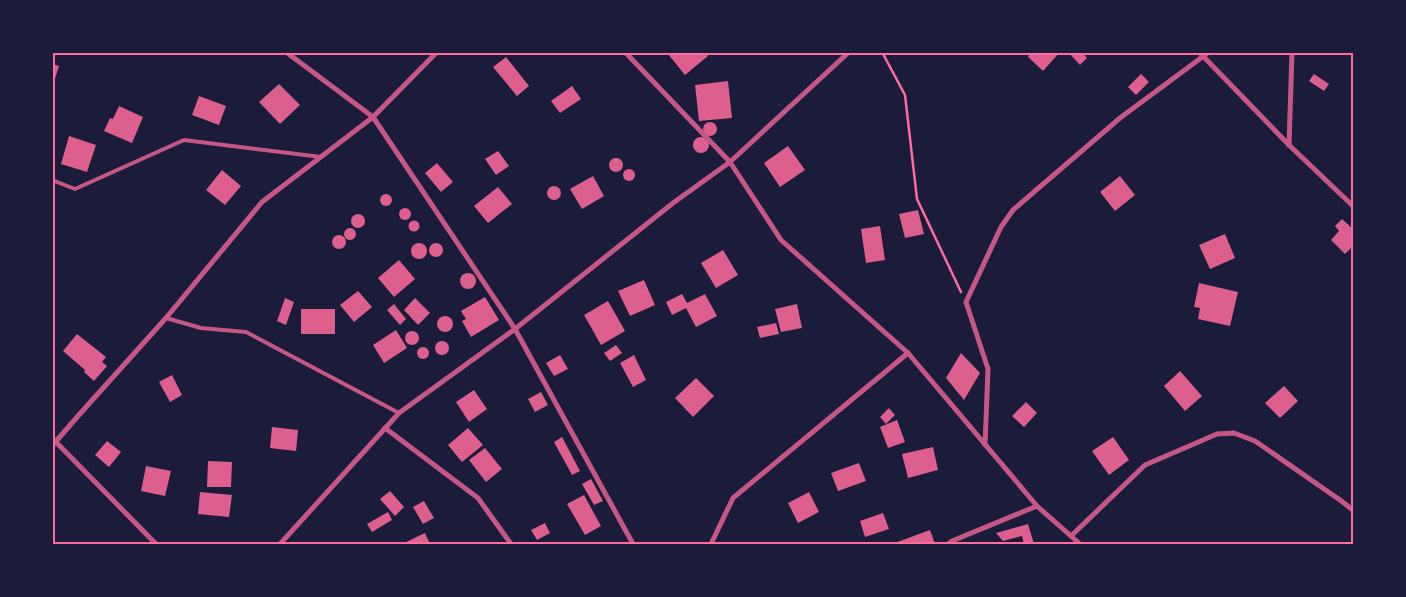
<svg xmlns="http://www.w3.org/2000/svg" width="1406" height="597" font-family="Signika,sans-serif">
<rect width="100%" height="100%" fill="#1b1b3a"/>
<g fill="#dd5f8e">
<polygon points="669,52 705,52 708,56 685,75 668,54"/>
<polygon points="1031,52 1060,52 1043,71 1028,57"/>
<polygon points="1068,52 1082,52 1087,58 1080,65"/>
<polygon points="506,57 529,86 517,96 493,67"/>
<polygon points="52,64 59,66 53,85 52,85"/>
<polygon points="1141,74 1149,82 1136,95 1128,87"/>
<polygon points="1314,74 1329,84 1324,91 1309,81"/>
<polygon points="728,81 732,118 699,121 695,85"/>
<polygon points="279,84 300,105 280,124 259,102"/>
<polygon points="572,86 581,99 560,113 551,101"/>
<polygon points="199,96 226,106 219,125 192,115"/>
<polygon points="119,106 143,117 132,143 104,131 110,118 113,119"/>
<circle cx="710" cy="129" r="7"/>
<polygon points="69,136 96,145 87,172 61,164"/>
<circle cx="701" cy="145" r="8"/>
<polygon points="788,146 805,170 780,187 764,163"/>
<polygon points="498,151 509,166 496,175 485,159"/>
<circle cx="616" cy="165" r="7"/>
<polygon points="437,163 453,182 441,192 425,173"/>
<circle cx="629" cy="175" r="6"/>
<polygon points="222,170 241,186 225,205 206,190"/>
<polygon points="593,176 604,196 582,209 570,189"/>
<polygon points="1120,176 1135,195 1115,211 1100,192"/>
<circle cx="554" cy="193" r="7"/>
<polygon points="498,187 512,204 488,223 474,206"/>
<circle cx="386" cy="200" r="6"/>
<circle cx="405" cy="214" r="6"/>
<polygon points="918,210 924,234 905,238 899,214"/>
<circle cx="358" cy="221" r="7"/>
<polygon points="1342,219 1354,230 1354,245 1345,254 1331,240 1339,231 1335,226"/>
<circle cx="414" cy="226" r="5.5"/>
<polygon points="880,226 885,260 866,263 861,229"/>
<circle cx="350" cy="234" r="6"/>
<polygon points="1225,234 1235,258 1210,269 1199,245"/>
<circle cx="339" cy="242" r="7"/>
<circle cx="436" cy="250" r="7"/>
<circle cx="419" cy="251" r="8"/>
<polygon points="723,250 738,275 716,288 701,263"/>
<polygon points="399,260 415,279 394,297 378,278"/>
<circle cx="468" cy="281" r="8"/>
<polygon points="644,280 655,305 630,316 618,291"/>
<polygon points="1199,283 1238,292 1230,326 1198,319 1200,308 1194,307"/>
<polygon points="358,291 372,307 354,322 340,305"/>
<polygon points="682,294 687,303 705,294 717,316 696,327 686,308 672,315 666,302"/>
<polygon points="485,297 499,320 471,337 462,321 466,319 461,311"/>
<polygon points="285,298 294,302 286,325 277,321"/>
<polygon points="415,298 430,313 418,325 404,310"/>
<polygon points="608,301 625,331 601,345 584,315"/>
<polygon points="394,304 406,319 400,325 387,310"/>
<polygon points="797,304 802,328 781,332 775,309"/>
<rect x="301" y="309" width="34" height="25"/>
<circle cx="445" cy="324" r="8"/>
<polygon points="776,323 779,334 760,338 757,327"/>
<polygon points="396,330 407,348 384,363 373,345"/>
<circle cx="412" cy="338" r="7"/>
<polygon points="77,334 106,357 102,362 107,366 94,381 84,372 85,370 63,351"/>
<circle cx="442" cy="348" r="7"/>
<polygon points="616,345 622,353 610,361 604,353"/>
<circle cx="423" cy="353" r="6"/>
<polygon points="961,353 980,373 964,400 946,378"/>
<polygon points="560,355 568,369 554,376 546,363"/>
<polygon points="634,355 646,380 633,387 620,363"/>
<polygon points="1180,371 1202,396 1185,411 1164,386"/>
<polygon points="172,375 182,395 170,402 159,382"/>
<polygon points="696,378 714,396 693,417 675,398"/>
<polygon points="1284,386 1298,401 1280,418 1265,403"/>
<polygon points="474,390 487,409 469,422 456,402"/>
<polygon points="541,392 548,405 535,412 528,399"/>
<polygon points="1026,402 1037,413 1024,427 1012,416"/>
<polygon points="889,408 895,415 886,424 880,417"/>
<polygon points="897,420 905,442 888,448 880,427"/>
<polygon points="272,427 298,430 296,451 270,448"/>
<polygon points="468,428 483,445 462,462 448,445"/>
<polygon points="562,437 580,471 572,475 554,442"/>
<polygon points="1113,437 1129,460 1109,475 1092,451"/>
<polygon points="107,441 121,452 109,467 95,455"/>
<polygon points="933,447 938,470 908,478 902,454"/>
<polygon points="485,448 502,469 486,482 469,460"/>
<polygon points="208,461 232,462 231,487 207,487"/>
<polygon points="859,463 866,481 838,491 831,473"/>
<polygon points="146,466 171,471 165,496 141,491"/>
<polygon points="591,479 603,501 594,505 582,484"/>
<polygon points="390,491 404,507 395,516 380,499"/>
<polygon points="200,492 232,495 229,517 198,514"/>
<polygon points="809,492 819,512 798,523 788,503"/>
<polygon points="584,495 601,526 585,535 567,504"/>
<polygon points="424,501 434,518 423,524 413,507"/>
<polygon points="388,512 392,520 372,532 367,524"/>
<polygon points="883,513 889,529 865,537 860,521"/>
<polygon points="545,523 550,533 537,540 531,530"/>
<polygon points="1028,524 1034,544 1024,544 1022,536 1003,541 996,533"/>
<polygon points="930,530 935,544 892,544"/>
<polygon points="425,533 430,544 402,544"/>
</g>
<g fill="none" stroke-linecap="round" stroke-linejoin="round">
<polyline stroke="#ff6b9d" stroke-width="2.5" points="882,52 905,95 917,199 961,292"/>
<g stroke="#c65784" stroke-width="4">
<polyline points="52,180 75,189 184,140 321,157"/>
<polyline points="166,318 201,328 246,332 399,413"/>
</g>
<g stroke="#c65784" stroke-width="5">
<polyline points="286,52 373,117 515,329 633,544"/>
<polyline points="625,52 730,162 781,240 908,353 1037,506 1080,544"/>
<polyline points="1199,52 1289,145 1354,207"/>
<polyline points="1289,145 1292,52"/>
<polyline points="385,428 478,498 511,544"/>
<polyline points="52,438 156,544"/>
<polyline points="985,445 988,369 966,302 1001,227 1013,210 1120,118 1209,52"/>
<polyline points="52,446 78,416 166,318 262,202 373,117 437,52"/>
<polyline points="1071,536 1145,465 1217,434 1234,433 1255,441 1340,500 1354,511"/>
<polyline points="280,544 399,413 515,329 673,203 730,162 849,52"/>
<polyline points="711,544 733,498 908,353"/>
<polyline points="948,544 952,541 1037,506"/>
</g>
</g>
<rect width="1406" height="597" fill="none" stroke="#1b1b3a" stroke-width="108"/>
<rect x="54" y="54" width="1298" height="489" fill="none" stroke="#ff6b9d" stroke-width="2"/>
</svg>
